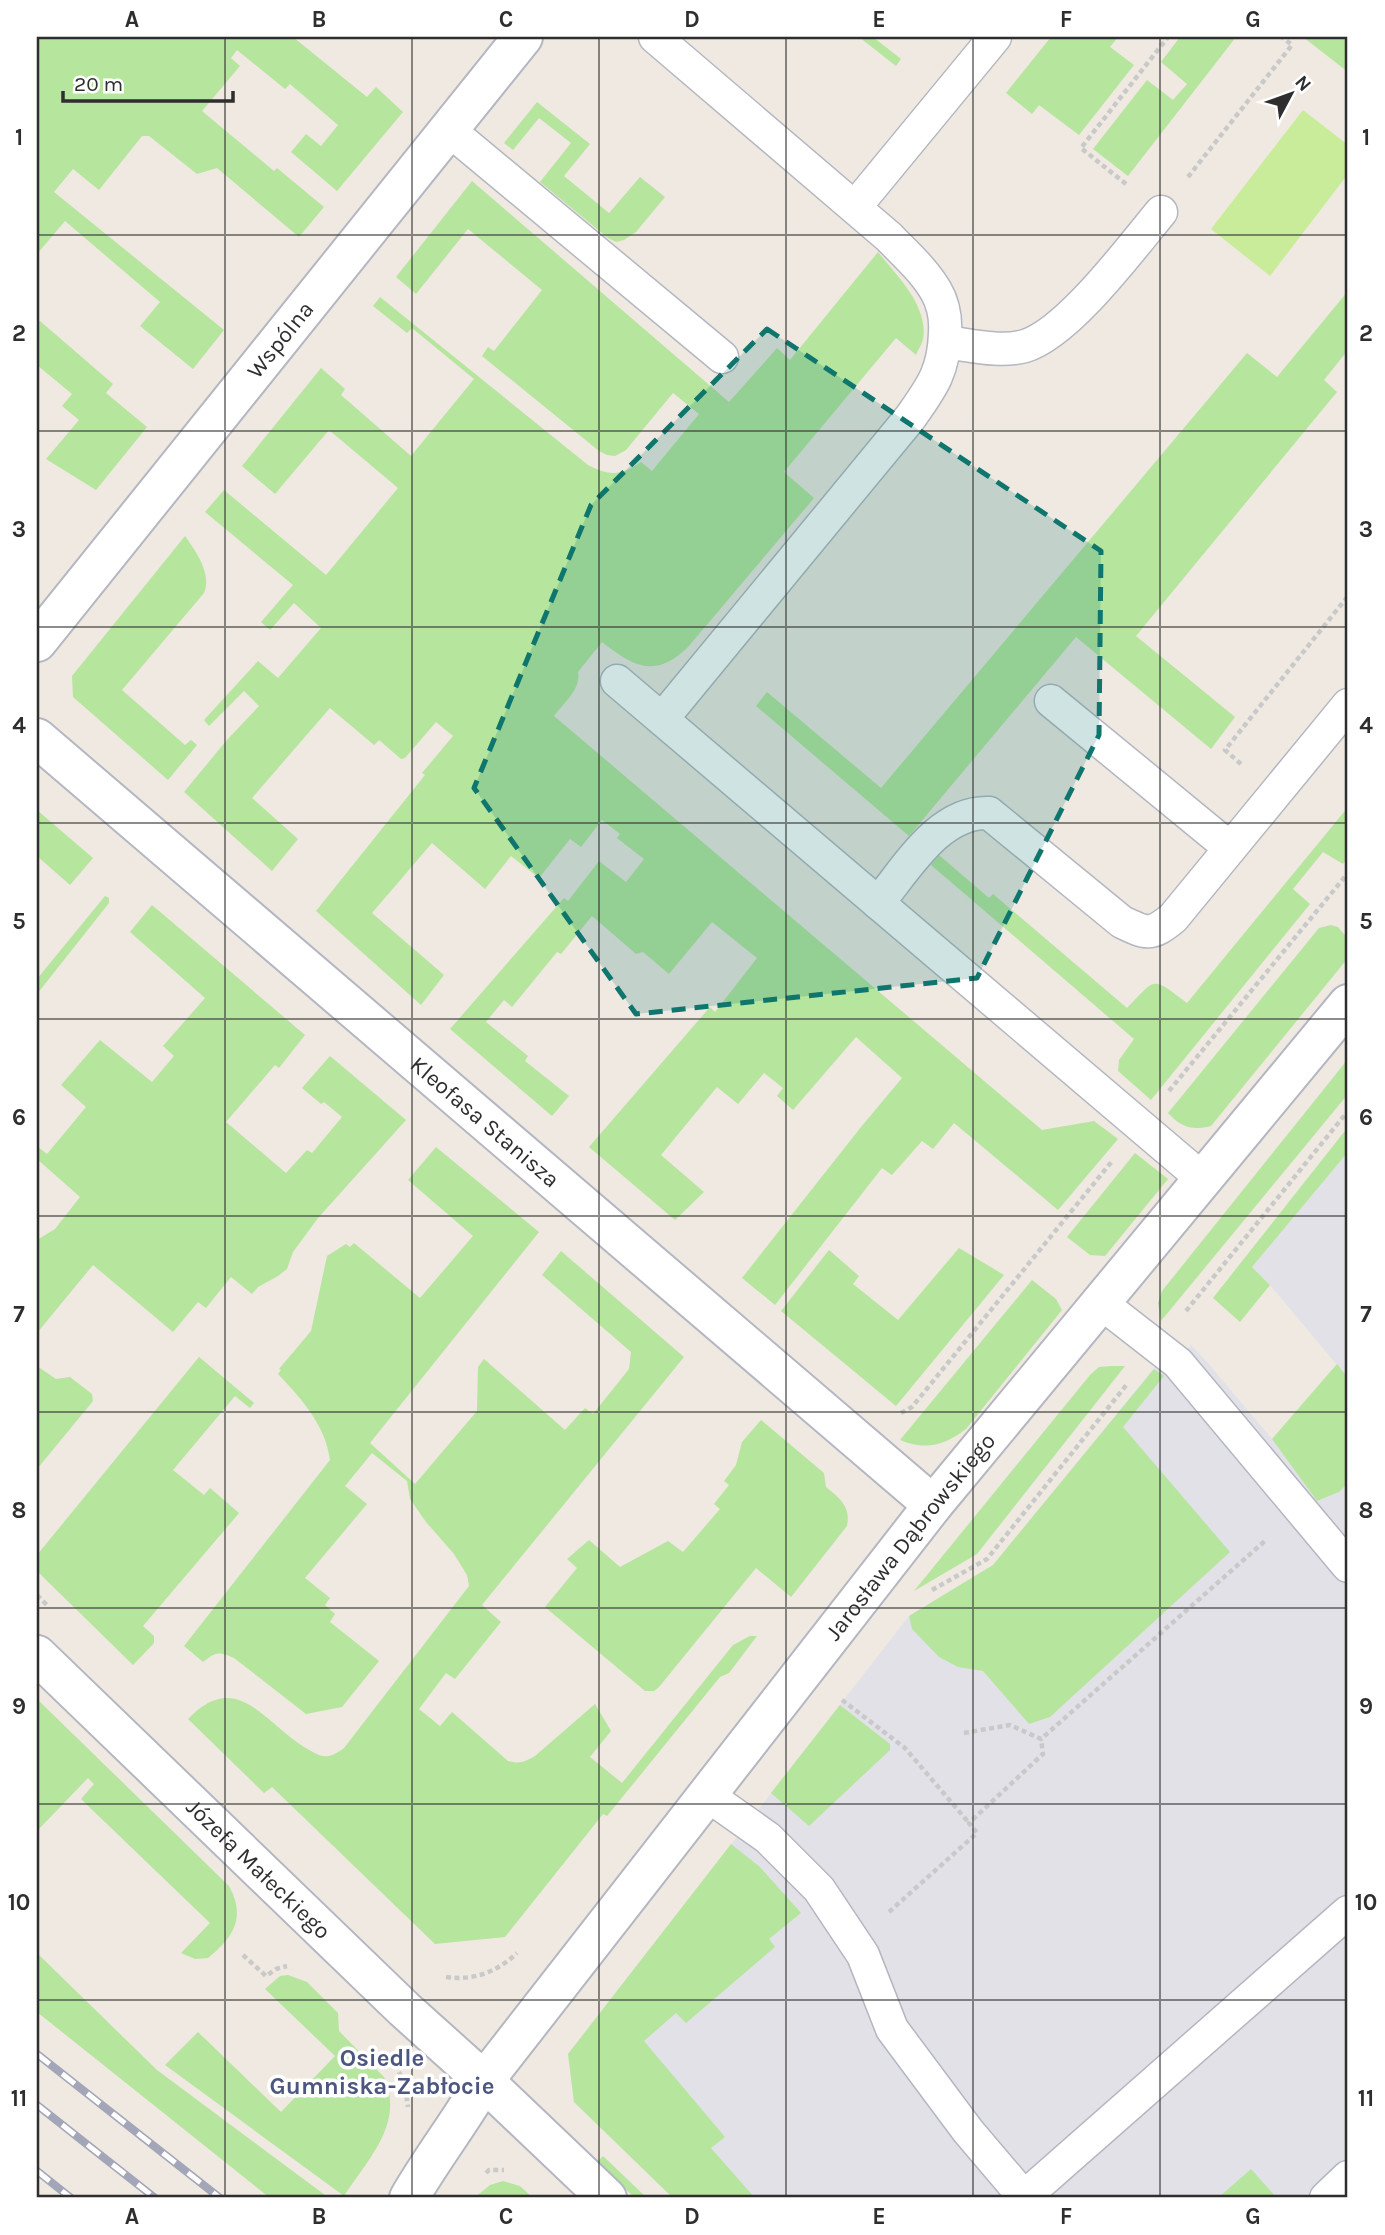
<svg xmlns="http://www.w3.org/2000/svg" width="1385" height="2235" font-family="Karla,sans-serif">
<rect width="100%" height="100%" fill="#efe9e1"/>
<g fill="#e3e1e8">
<polygon points="1348,1152 1348,1378 1270,1285 1252,1267"/>
<polygon points="1177,1340 1186,1350 1191,1345 1207,1362 1272,1439 1317,1501 1339,1492 1348,1483 1348,2198 673,2198 574,2102 568,2054 909,1616 993,1565"/>
</g>
<g fill="#b6e59e">
<polygon points="37,37 293,37 367,97 376,87 403,112 337,191 291,152 306,134 321,146 338,125 290,84 285,89 237,50 231,58 240,66 202,111 274,171 277,168 324,207 299,237 217,168 197,174 149,136 142,136 99,190 73,169 54,192 224,330 193,369 140,326 160,302 65,221 37,254"/>
<polygon points="859,37 873,37 901,59 896,66"/>
<polygon points="1051,37 1118,37 1110,47 1134,65 1079,135 1039,105 1032,114 1006,93"/>
<polygon points="1180,37 1236,37 1128,176 1093,149 1147,80 1173,100 1187,84 1161,62"/>
<polygon points="1303,37 1348,37 1348,72"/>
<polygon points="537,102 590,144 564,176 609,213 640,177 665,197 636,232 624,240 616,242 608,238 540,182 571,143 539,118 513,150 504,143"/>
<path d="M472 181 729 402 777 348 790 360 878 252C896 275 929 306 923 339 922 344 918 350 916 355L896 338 784 472 814 498 688 647C655 679 634 667 602 642L578 672C581 690 564 702 554 716L1042 1130 1094 1121 1118 1139 1058 1210 954 1123 933 1149 922 1141 892 1175 882 1168 775 1305 742 1278 861 1127 902 1078 856 1037 793 1110 777 1096 783 1088 764 1073 738 1104 717 1087 661 1155 704 1192 675 1220 589 1147 710 1007 715 1012 757 958 712 922 669 974 643 952 636 954 592 916 561 954 557 952 512 1007 504 1000 486 1022 528 1056 525 1061 569 1096 552 1116 450 1029 564 898 568 901 599 861 626 882 644 859 617 838 620 834 602 820 581 847 570 839 539 878 511 856 485 889 432 843 372 913 444 975 421 1005 316 911 425 775 422 773 453 736 436 722 405 758 401 759 379 740 374 745 330 708 252 798 298 839 272 871 184 792 226 741 259 706 244 691 209 726 204 720 258 661 278 678 321 628 294 603 270 630 261 622 293 585 205 512 224 490 326 575 398 488 329 430 275 494 242 466 321 368 345 389 341 395 411 456 474 379 412 328 407 333 373 306 380 297 588 465C609 476 621 476 641 462L652 471 699 414 673 393 626 450 615 456 607 455 599 451 482 356 488 347 494 351 542 290 468 229 416 294 396 277Z"/>
<polygon points="1348,291 1348,350 1324,380 1337,392 1136,636 1235,717 1211,749 1076,637 909,836 756,706 767,692 881,788 1247,353 1277,377"/>
<polygon points="37,321 40,321 113,384 106,393 147,427 96,490 46,459 79,420 62,406 72,394 37,365"/>
<path d="M185 536C196 552 212 573 204 593L122 690 185 745 191 740 197 745 168 780 73 697 72 676Z"/>
<path d="M1348 807V857L1343 864 1323 852 1293 889 1310 904 1151 1100 1118 1071 1119 1060 1134 1039 931 865 939 855 989 898 993 894 1127 1008C1157 977 1151 976 1187 1003Z"/>
<polygon points="37,810 93,858 70,885 37,856"/>
<polygon points="105,896 109,898 109,903 37,994 37,979"/>
<polygon points="152,905 305,1035 279,1068 275,1065 226,1122 286,1173 307,1150 312,1153 342,1117 324,1102 321,1104 302,1088 330,1056 406,1120 318,1218 293,1252 287,1269 278,1276 258,1287 252,1294 231,1277 206,1308 198,1302 173,1332 93,1265 37,1333 37,1240 55,1229 80,1197 37,1159 37,1146 47,1154 86,1107 61,1085 100,1040 152,1082 174,1056 163,1046 205,998 130,932"/>
<path d="M1331 925 1338 927 1348 939V958L1211 1126C1192 1131 1181 1127 1168 1113L1319 928Z"/>
<polygon points="1348,1059 1348,1094 1161,1321 1158,1303 1162,1291"/>
<polygon points="1348,1127 1348,1152 1252,1267 1270,1285 1240,1322 1213,1298"/>
<path d="M436 1147 539 1232 370 1443 415 1484 477 1411 478 1367 484 1359 565 1430 585 1408 593 1414 629 1369 631 1352 542 1275 561 1251 684 1357 482 1605 501 1622 455 1679 446 1673 419 1709 440 1726 452 1712 508 1761C519 1764 525 1762 535 1756L595 1704 611 1731 590 1757 622 1783 733 1645 750 1636H757L729 1673 720 1677 607 1816 603 1814 505 1937 435 1944 272 1787 264 1793 188 1719C236 1669 263 1721 304 1747 312 1751 320 1758 329 1756 334 1755 340 1751 344 1748L469 1586 467 1575 454 1554 426 1522 410 1499 407 1481 372 1453 345 1486 367 1504 305 1578 330 1598 325 1605 335 1614 330 1622 379 1661 342 1707 306 1714 234 1658C218 1651 216 1652 203 1662L184 1646 330 1460C326 1426 301 1398 278 1374L281 1370 279 1369 311 1331 327 1256 346 1244 350 1247 354 1243 420 1298 473 1236 408 1180Z"/>
<polygon points="1135,1153 1168,1179 1105,1256 1090,1255 1067,1237"/>
<polygon points="959,1248 1004,1275 896,1406 781,1311 829,1250 859,1276 853,1284 898,1320"/>
<path d="M1032 1280 1056 1299 1062 1310 966 1429C945 1445 926 1451 900 1440Z"/>
<polygon points="199,1357 254,1403 250,1408 235,1396 173,1470 204,1495 210,1488 239,1513 143,1626 154,1636 154,1643 133,1665 37,1571 37,1555"/>
<polygon points="1337,1364 1348,1378 1348,1483 1339,1492 1317,1501 1272,1439"/>
<polygon points="37,1366 56,1379 70,1377 92,1394 93,1401 37,1469"/>
<polygon points="1111,1366 1125,1366 977,1554 914,1591 1090,1375 1099,1367"/>
<polygon points="1154,1369 1164,1376 1123,1427 1230,1552 1050,1717 1029,1724 983,1671 958,1667 939,1657 912,1629 909,1616 993,1565"/>
<path d="M761 1420 824 1473 826 1487C840 1498 851 1507 847 1526L791 1597 756 1568 659 1687 654 1691H645L545 1607 577 1568 567 1559 589 1540 620 1567 668 1541 683 1552 720 1509 714 1504 729 1485 724 1481 736 1465 742 1442Z"/>
<path d="M37 1699 229 1886C246 1917 234 1937 208 1958L195 1959 181 1953 210 1923 81 1799 94 1784 88 1778 37 1831Z"/>
<polygon points="840,1705 890,1744 890,1750 809,1826 771,1793"/>
<polygon points="731,1844 760,1867 801,1913 769,1939 775,1947 686,2023 676,2013 644,2041 725,2137 711,2148 755,2198 673,2198 574,2102 568,2054"/>
<polygon points="37,1953 157,2070 329,2198 270,2198 37,2012"/>
<path d="M288 1975 307 1982 338 2013 339 2031 384 2077C405 2123 368 2159 344 2196L165 2065 198 2032 281 2112 335 2056 265 1989 280 1976Z"/>
<polygon points="603,2156 647,2198 635,2198 597,2162"/>
<polygon points="1251,2169 1277,2198 1218,2198"/>
<polygon points="503,2181 520,2186 533,2198 474,2198 490,2185"/>
</g>
<polygon fill="#c9ec9a" points="1303,110 1348,145 1348,174 1270,276 1211,229"/>
<g fill="none" stroke-linecap="round" stroke-linejoin="round">
<g stroke="#b4b7c1" stroke-width="35">
<g id="lane">
<path d="M655 37 889 237C905 254 924 270 936 291 944 305 946 318 945 333 944 372 931 388 910 418L662 719"/>
<polyline points="449,130 722,357"/>
<polyline points="855,207 995,37"/>
<path d="M945 342C970 345 1000 353 1025 346 1068 333 1131 248 1161 212"/>
<polyline points="617,681 1204,1180"/>
<polyline points="1051,701 1230,848"/>
<path d="M878 903C907 868 939 811 989 813L1122 922C1147 934 1151 936 1173 918L1348 705"/>
<polyline points="1101,1303 1178,1363 1348,1566"/>
<polyline points="707,1795 768,1838 819,1889 863,1955 892,2029 968,2131 1024,2197 1348,1912"/>
<polyline points="1326,2198 1348,2177"/>
</g>
</g>
<g stroke="#b4b7c1" stroke-width="42">
<g id="street">
<path id="s1" d="M37 642 523 37"/>
<path id="s2" d="M37 738 933 1505"/>
<path d="M409 2198C432 2158 461 2121 484 2081L607 2198"/>
</g>
</g>
<g stroke="#b4b7c1" stroke-width="42">
<g id="secondary">
<path id="s3" d="M37 1655 404 2009 484 2081 933 1505 1348 1004"/>
</g>
</g>
<g stroke="#c9c9c9" stroke-width="4.5" stroke-dasharray="5 3.5" stroke-linecap="butt">
<polyline points="1188,177 1292,45 1282,37"/>
<polyline points="1126,184 1081,148 1168,37"/>
<polyline points="1241,764 1225,750 1348,596"/>
<polyline points="1169,1091 1348,873"/>
<polyline points="1186,1311 1348,1111"/>
<polyline points="901,1413 912,1407 1113,1160"/>
<polyline points="932,1590 987,1559 1128,1383"/>
<polyline points="37,1595 49,1607"/>
<polyline points="842,1700 905,1748 969,1823"/>
<polyline points="964,1733 1010,1725 1041,1739 1266,1540"/>
<polyline points="889,1912 977,1833 969,1823 1043,1754 1041,1739"/>
<polyline points="243,1955 266,1976 276,1969 287,1966"/>
<path d="M446 1977C473 1981 497 1972 517 1953"/>
<polyline points="399,2072 405,2086 408,2107"/>
<polyline points="486,2173 489,2170 504,2170"/>
</g>
<use href="#lane" stroke="#fff" stroke-width="32"/>
<use href="#street" stroke="#fff" stroke-width="38"/>
<use href="#secondary" stroke="#fff" stroke-width="38"/>
<g stroke="#a3a6b8" stroke-width="8">
<g id="rail">
<polyline points="37,2054 220,2198"/>
<polyline points="37,2105 155,2198"/>
<polyline points="37,2171 71,2198"/>
</g>
</g>
<use href="#rail" stroke="#fff" stroke-width="5" stroke-dasharray="16" stroke-linecap="butt"/>
</g>
<path fill="#0f766e" fill-opacity="0.2" stroke="#0f766e" stroke-width="5" stroke-dasharray="14 9" stroke-linejoin="round" d="M767 329 1101 551 1099 735 977 978 636 1014 474 788 591 505Z"/>
<path fill="none" stroke="#2e2e2e" stroke-width="2" stroke-opacity="0.55" d="M225 37V2198M412 37V2198M599 37V2198M786 37V2198M973 37V2198M1160 37V2198M37 235H1348M37 431H1348M37 627H1348M37 823H1348M37 1019H1348M37 1216H1348M37 1412H1348M37 1608H1348M37 1804H1348M37 2000H1348"/>
<g text-anchor="middle" dominant-baseline="central" stroke-width="7" stroke-linejoin="round" paint-order="stroke">
<g font-size="23" fill="#2e2e2e" stroke="#fff">
<text stroke="none"><textPath href="#s1" startOffset="388">Wspólna</textPath></text>
<text stroke="none"><textPath href="#s2" startOffset="590">Kleofasa Stanisza</textPath></text>
<text stroke="none"><textPath href="#s3" startOffset="1309">Jarosława Dąbrowskiego</textPath></text>
<text stroke="none"><textPath href="#s3" startOffset="308">Józefa Małeckiego</textPath></text>
</g>
<g font-size="24" font-weight="bold" fill="#4d5680" stroke="#fff">
<text x="382" y="2058">Osiedle<tspan x="382" dy="28">Gumniska-Zabłocie</tspan></text>
</g>
</g>
<rect width="1385" height="2235" fill="none" stroke="#ffffff" stroke-width="77"/>
<g transform="translate(1291 94) rotate(49)" stroke="#ffffff" stroke-width="5" paint-order="stroke">
<path d="M0-5L12 26L0 18L-12 26Z" fill="#2e2e2e"/>
<text y="-10" font-size="19" font-weight="bold" text-anchor="middle" fill="#2e2e2e">N</text>
</g>
<path d="M63 91v10h170v-10" fill="none" stroke="#2e2e2e" stroke-width="3.5"/>
<text x="74" y="91" font-size="21" fill="#2e2e2e" stroke="#ffffff" stroke-width="5" paint-order="stroke">20 m</text>
<rect x="38" y="38" width="1308" height="2158" fill="none" stroke="#2e2e2e" stroke-width="2.5"/>
<g font-size="23" text-anchor="middle" font-weight="bold" fill="#2e2e2e">
<text x="132" y="27">A</text>
<text x="319" y="27">B</text>
<text x="506" y="27">C</text>
<text x="692" y="27">D</text>
<text x="879" y="27">E</text>
<text x="1066" y="27">F</text>
<text x="1253" y="27">G</text>
<text x="19" y="145">1</text>
<text x="1366" y="145">1</text>
<text x="19" y="341">2</text>
<text x="1366" y="341">2</text>
<text x="19" y="537">3</text>
<text x="1366" y="537">3</text>
<text x="19" y="733">4</text>
<text x="1366" y="733">4</text>
<text x="19" y="929">5</text>
<text x="1366" y="929">5</text>
<text x="19" y="1125">6</text>
<text x="1366" y="1125">6</text>
<text x="19" y="1322">7</text>
<text x="1366" y="1322">7</text>
<text x="19" y="1518">8</text>
<text x="1366" y="1518">8</text>
<text x="19" y="1714">9</text>
<text x="1366" y="1714">9</text>
<text x="19" y="1910">10</text>
<text x="1366" y="1910">10</text>
<text x="19" y="2106">11</text>
<text x="1366" y="2106">11</text>
<text x="132" y="2224">A</text>
<text x="319" y="2224">B</text>
<text x="506" y="2224">C</text>
<text x="692" y="2224">D</text>
<text x="879" y="2224">E</text>
<text x="1066" y="2224">F</text>
<text x="1253" y="2224">G</text>
</g>
</svg>
